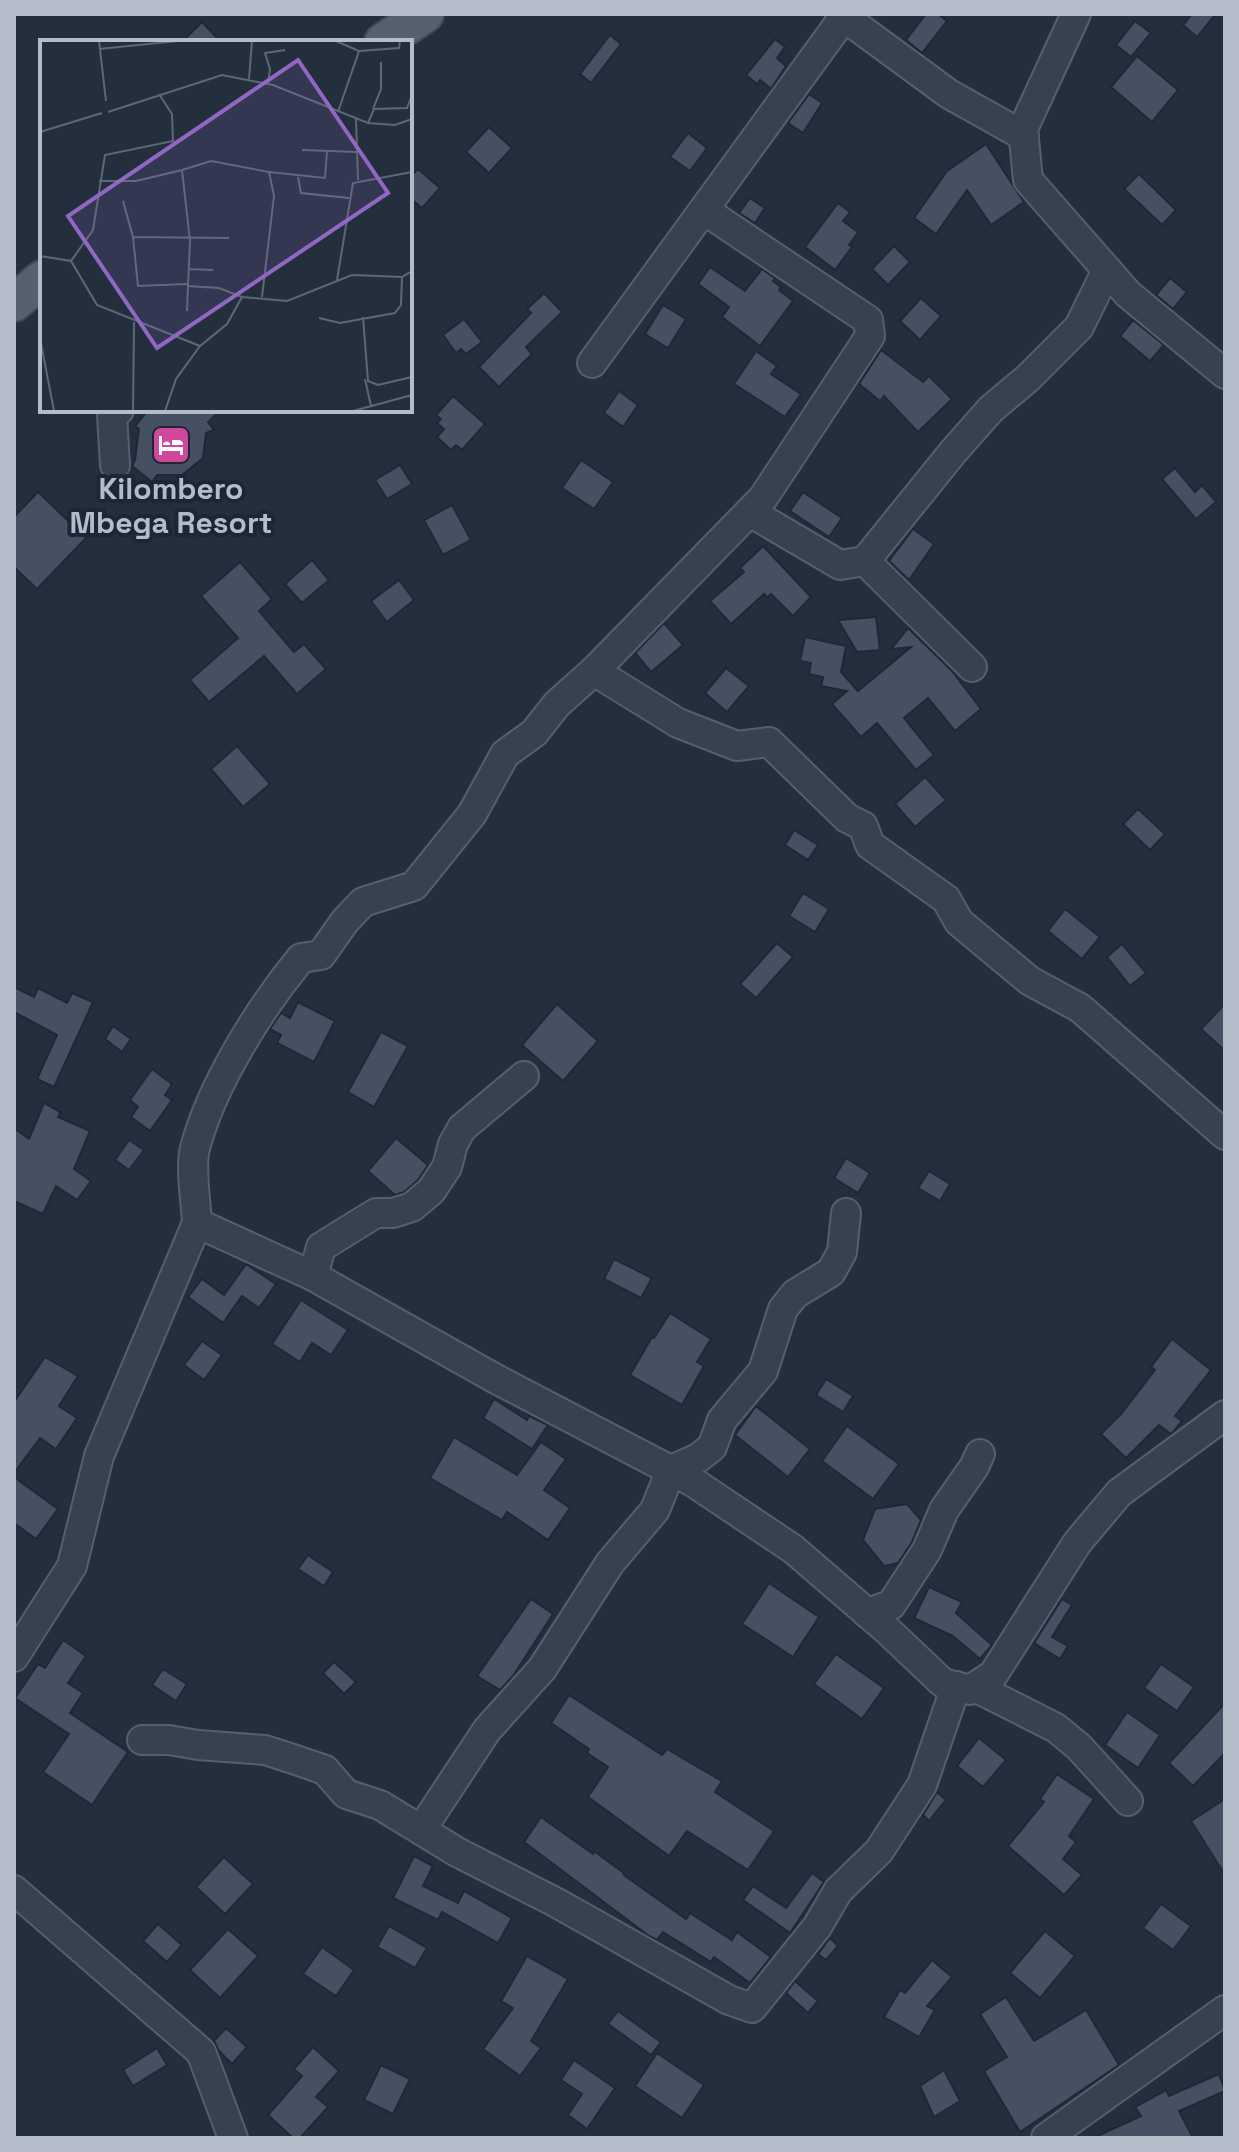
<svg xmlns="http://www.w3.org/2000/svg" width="1239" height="2152" font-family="'Space Grotesk',sans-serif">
<rect width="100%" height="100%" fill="#242f3e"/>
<g fill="#455162" stroke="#1f2835" stroke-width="2">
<polygon points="926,14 938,14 947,21 922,53 906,40"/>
<polygon points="1192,14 1216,14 1197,37 1183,25"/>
<polygon points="1135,21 1151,33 1131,57 1116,45"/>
<polygon points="202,22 221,42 182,42"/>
<polygon points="610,35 621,44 591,83 580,74"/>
<polygon points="775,39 785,47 777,58 786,66 771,89 760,80 757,84 746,75"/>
<polygon points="1137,56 1178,90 1152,122 1111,87"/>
<polygon points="809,94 822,103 803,133 788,123"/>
<polygon points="489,127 512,148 489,173 466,152"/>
<polygon points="688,133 707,148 690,171 670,157"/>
<polygon points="986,144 1024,202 991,225 967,190 936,234 914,218 947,171"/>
<polygon points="418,169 440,188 422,208 410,198 410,177"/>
<polygon points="1139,174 1176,210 1162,225 1124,189"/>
<polygon points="750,198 765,208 755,223 739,213"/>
<polygon points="838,203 850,212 843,221 858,232 849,245 852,247 835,270 805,247"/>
<polygon points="894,246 910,262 888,285 872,269"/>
<polygon points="710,267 745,291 762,269 775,278 773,281 781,287 779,290 793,301 760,346 722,317 729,307 698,284"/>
<polygon points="1170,278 1187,292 1173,309 1156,295"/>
<polygon points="544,293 562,312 526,347 532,354 499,387 479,367 531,313 527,309"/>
<polygon points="921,298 941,316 920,340 900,321"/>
<polygon points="663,305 686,319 668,348 645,334"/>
<polygon points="464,319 482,342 466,354 461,349 456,353 443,335"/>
<polygon points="1133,320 1164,345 1150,361 1120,336"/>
<polygon points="881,350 923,382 929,376 952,399 918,432 884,396 880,401 859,384"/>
<polygon points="756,351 777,366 771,374 801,394 785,417 734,384"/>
<polygon points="619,391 638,405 623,427 604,413"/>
<polygon points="453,396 485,424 462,450 456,445 451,450 437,437 444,429 437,423 441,419 436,415"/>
<polygon points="148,410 221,410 208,422 214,430 206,433 203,458 182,475 157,475 152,482 132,466 135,460 139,429 135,426"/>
<polygon points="581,460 613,482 594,509 562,488"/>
<polygon points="400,465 412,484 387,499 375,480"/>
<polygon points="1175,468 1195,492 1202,485 1216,502 1196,519 1162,479"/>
<polygon points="38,492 86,538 37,589 14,567 14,517"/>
<polygon points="803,492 842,518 829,537 790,511"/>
<polygon points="452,505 471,540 443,555 424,520"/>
<polygon points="913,529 934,544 909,580 889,561"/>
<polygon points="763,546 811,597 793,616 771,594 767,597 764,594 731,624 710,601 744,572 740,568"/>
<polygon points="312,560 329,580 302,603 285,584"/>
<polygon points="240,562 272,599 259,611 294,652 304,644 326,669 297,694 264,656 209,702 190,680 238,638 201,596"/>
<polygon points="399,580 414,600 387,622 371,601"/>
<polygon points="876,617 880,650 857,652 838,620"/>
<polygon points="664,623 683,645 651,672 635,653"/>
<polygon points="908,628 952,671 981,709 955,731 928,698 904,718 934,755 916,770 877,723 861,737 832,704 847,691 821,686 823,677 809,674 811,663 800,661 805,637 846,646 841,672 858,691 911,647 891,649"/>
<polygon points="726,668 749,686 727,712 705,693"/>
<polygon points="237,746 270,784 243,807 211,769"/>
<polygon points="925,777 946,800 915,827 895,804"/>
<polygon points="1138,809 1165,834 1150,850 1123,824"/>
<polygon points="794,830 818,845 808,860 785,845"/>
<polygon points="803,893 829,909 815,932 789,916"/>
<polygon points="1065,909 1100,937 1082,959 1048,931"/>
<polygon points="777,943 793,957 756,998 740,984"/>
<polygon points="1122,944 1146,973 1130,986 1107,957"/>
<polygon points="14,987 34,997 38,988 67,1003 72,993 93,1002 54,1087 37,1079 57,1035 14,1012"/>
<polygon points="298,1002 335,1021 314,1062 277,1043 281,1035 270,1029 281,1013 290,1018"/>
<polygon points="557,1004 598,1041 563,1081 522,1045"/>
<polygon points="1225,1004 1225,1051 1201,1029"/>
<polygon points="113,1026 131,1039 122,1052 105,1039"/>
<polygon points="381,1032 408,1046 374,1107 348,1092"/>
<polygon points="152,1069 172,1084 165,1095 172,1100 150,1131 131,1117 138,1107 130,1100"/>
<polygon points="44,1103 60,1112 58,1117 90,1131 74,1169 91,1181 77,1200 56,1186 43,1214 14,1201 14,1128 29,1139"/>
<polygon points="396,1138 428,1165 418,1180 404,1192 395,1195 368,1171"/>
<polygon points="129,1140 144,1150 129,1170 115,1160"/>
<polygon points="846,1158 870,1173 858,1193 834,1178"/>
<polygon points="929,1171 950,1184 940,1201 918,1188"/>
<polygon points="614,1259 652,1278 641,1298 604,1279"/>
<polygon points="246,1264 276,1284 259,1308 242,1296 223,1323 188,1297 202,1279 224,1295"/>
<polygon points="301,1300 348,1330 331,1355 312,1343 300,1362 272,1344"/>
<polygon points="670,1313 711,1339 697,1362 704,1366 682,1405 630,1375 652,1337 654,1338"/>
<polygon points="1172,1339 1211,1370 1175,1416 1182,1421 1173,1432 1171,1434 1159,1425 1126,1458 1101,1434 1121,1414 1155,1370 1151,1367"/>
<polygon points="202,1341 222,1355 204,1380 184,1365"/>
<polygon points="45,1357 78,1376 59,1406 77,1418 56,1449 40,1438 14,1473 14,1402"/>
<polygon points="826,1379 853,1396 843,1412 816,1395"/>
<polygon points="494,1399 527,1420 529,1416 548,1425 532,1449 483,1418"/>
<polygon points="756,1406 810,1449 788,1477 735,1435"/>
<polygon points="847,1426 899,1464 873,1499 822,1461"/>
<polygon points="454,1437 517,1475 541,1442 566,1459 544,1490 570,1508 548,1540 507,1512 502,1520 430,1478"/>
<polygon points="14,1477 58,1509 36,1539 14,1523"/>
<polygon points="907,1504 921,1520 912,1542 898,1563 884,1566 863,1540 875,1509"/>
<polygon points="308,1555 333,1572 324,1586 298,1569"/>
<polygon points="769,1583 819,1617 793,1657 742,1624"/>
<polygon points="929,1587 962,1602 956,1613 992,1645 980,1659 953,1636 914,1618"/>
<polygon points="531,1599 553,1614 513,1676 500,1690 477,1676"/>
<polygon points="1062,1599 1072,1605 1052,1637 1068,1646 1060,1659 1034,1643"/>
<polygon points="63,1640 86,1656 68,1683 83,1693 70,1713 128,1752 92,1805 43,1772 69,1734 15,1698 38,1664 45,1668"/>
<polygon points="836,1654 884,1688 862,1719 814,1684"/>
<polygon points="334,1662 356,1682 344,1694 323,1673"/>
<polygon points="1161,1664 1194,1687 1177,1711 1144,1688"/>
<polygon points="163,1669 187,1684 176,1701 152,1685"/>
<polygon points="569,1695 662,1755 667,1749 722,1781 715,1792 774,1831 748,1870 687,1831 669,1856 588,1797 608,1767 587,1753 589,1749 551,1723"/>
<polygon points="1225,1703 1225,1753 1193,1786 1169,1763"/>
<polygon points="1127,1712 1160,1735 1138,1768 1105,1745"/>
<polygon points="979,1738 1006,1760 983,1787 957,1766"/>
<polygon points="1057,1774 1094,1799 1069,1836 1076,1842 1063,1859 1082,1875 1064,1895 1008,1846 1044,1802 1040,1799"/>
<polygon points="937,1792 946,1800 929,1821 923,1815"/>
<polygon points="1225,1799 1225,1875 1191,1821"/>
<polygon points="541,1817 593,1854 594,1851 625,1874 624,1875 686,1919 690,1913 732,1940 737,1932 771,1957 750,1983 714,1957 711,1962 663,1932 657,1940 649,1936 524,1842"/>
<polygon points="414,1856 433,1866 423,1886 458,1903 464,1891 512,1918 498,1943 442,1912 438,1920 393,1898"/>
<polygon points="224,1857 253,1884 225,1914 196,1887"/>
<polygon points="812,1873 824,1882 790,1933 743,1900 753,1886 786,1908"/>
<polygon points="1161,1904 1191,1926 1173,1950 1143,1928"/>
<polygon points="158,1924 182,1945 167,1962 143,1941"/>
<polygon points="389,1926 427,1948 415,1968 377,1947"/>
<polygon points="228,1929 258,1956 220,1998 190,1970"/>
<polygon points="1045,1931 1075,1956 1040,1998 1010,1973"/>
<polygon points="830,1938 838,1946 826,1960 818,1954"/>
<polygon points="322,1947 354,1970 336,1996 303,1974"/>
<polygon points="527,1956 568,1979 531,2041 541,2048 520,2076 483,2049 513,2008 501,2001"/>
<polygon points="932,1960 952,1977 927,2006 935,2010 919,2037 884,2017 900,1990 905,1993"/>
<polygon points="795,1981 818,2001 808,2013 786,1993"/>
<polygon points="1006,1997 1034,2041 1086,2010 1119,2065 1020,2132 984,2071 1007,2057 980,2014"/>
<polygon points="618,2011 661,2042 651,2055 608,2024"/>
<polygon points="226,2028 247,2047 232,2064 219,2051 214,2041"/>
<polygon points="313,2047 339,2071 316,2097 328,2107 300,2138 293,2138 268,2115 302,2076 294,2069"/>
<polygon points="157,2048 167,2065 133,2086 123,2070"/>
<polygon points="657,2053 704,2085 682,2118 635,2086"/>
<polygon points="574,2060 615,2088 587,2129 568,2115 582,2094 561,2080"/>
<polygon points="381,2065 410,2079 393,2114 364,2100"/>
<polygon points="944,2070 960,2101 934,2117 920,2086"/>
<polygon points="1219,2074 1225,2091 1179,2111 1193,2138 1093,2138 1141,2116 1135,2107 1166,2090 1169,2096"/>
</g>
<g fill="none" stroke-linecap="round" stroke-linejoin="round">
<g stroke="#565f6c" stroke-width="32">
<g id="minor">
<polyline points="840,14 949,94 1024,136"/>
<polyline points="1076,14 1023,129 1028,180 1128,294 1225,374"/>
<polyline points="592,363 844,17"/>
<polyline points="115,465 112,415 119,410"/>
<polyline points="750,512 840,565 865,561 953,452 991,409 1028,378 1079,327 1107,270"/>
<polyline points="865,561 972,667"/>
<polyline points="594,671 763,498 870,336 868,320 704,210"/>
<polyline points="846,1213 842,1252 831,1272 795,1294 783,1309 763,1371 722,1420 712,1447 698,1458 671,1470 655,1510 610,1563 542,1669 487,1730 421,1830 457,1852 557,1903 729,2000 752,2008 817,1927 838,1891 879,1851 922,1785 956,1686"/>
<path d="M197 1223C196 1202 190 1167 195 1148 212 1084 260 1008 301 958L321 955 345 921 363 902 414 886 472 814 505 754 534 733 557 704 594 671 678 723 737 746 769 742 847 818 863 826 870 845 946 899 959 922 1030 981 1080 1008 1225 1135"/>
<polyline points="313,1276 321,1247 376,1213 393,1213 412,1207 431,1191 447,1167 453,1144 462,1128 524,1076"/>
<polyline points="867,1613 891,1605 927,1550 944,1510 974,1467 980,1454"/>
<polyline points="14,1657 72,1566 99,1456 197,1223 313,1276 496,1379 693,1482 793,1549 887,1630 943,1683 970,1690 993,1675 1077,1543 1119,1493 1225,1415"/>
<polyline points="975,1687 1056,1728 1079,1747 1128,1801"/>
<polyline points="142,1740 169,1740 198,1745 265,1750 293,1759 325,1770 346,1794 380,1805 421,1830"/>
<polyline points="14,1890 201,2052 233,2138"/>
<polyline points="1046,2138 1225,2010"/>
</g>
</g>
<g stroke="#414a57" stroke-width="40">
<g id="major">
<polyline points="383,42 425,14"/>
<polyline points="14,303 42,279"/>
</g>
</g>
<use href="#minor" stroke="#38414e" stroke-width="28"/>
<use href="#major" stroke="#56606e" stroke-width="36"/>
</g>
<defs>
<g id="hotel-square" transform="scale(2)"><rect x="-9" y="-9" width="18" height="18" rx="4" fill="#d1479c" stroke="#1d2633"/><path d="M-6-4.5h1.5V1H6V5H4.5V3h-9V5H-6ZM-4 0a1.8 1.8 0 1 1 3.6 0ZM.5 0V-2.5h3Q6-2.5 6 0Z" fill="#fff"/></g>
</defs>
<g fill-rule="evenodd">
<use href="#hotel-square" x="171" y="445"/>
</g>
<g text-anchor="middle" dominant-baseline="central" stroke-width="8" stroke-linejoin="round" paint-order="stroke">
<g font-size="30" font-weight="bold" fill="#b4bcc9" stroke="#1d2633">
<text x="171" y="488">Kilombero<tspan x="171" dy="34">Mbega Resort</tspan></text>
</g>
</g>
<g transform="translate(40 40)">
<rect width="372" height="372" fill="#242f3e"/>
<path fill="none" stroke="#5e6776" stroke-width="2" d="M59 1 66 61M296 1 319 11 298 72M59 9 138 1M319 11 359 8 360 1M209 39 212 1M228 44 230 29 225 13 245 10M333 69 341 49V22M68 72 182 35 233 45 328 83 355 85 372 79M316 79 318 140M328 83 334 69 367 68 372 55M0 92 62 73M262 110 317 112M142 130 171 121 229 132 234 156 222 257M229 132 285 138 287 111M258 137 261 153 309 158M59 141H96L142 130 150 201 148 246 179 248 202 257M83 161 93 197M0 216 31 221 57 265 160 306 187 284 202 257 247 261 312 235 362 237 372 231M31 221 53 190 65 115 133 101 132 74 119 54M148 229 173 230M297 240 313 143 372 132M147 244 98 246 93 197 189 198M147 271 148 246M323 277 328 341 338 345 372 337M279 278 300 283 355 273 361 265 362 237M0 298 14 371M325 339 331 366M93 371 94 282M125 371 136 339 160 306M313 371 372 355"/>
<path fill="#9266c3" fill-opacity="0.15" stroke="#9266c3" stroke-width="4" d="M258 20 348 153 117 308 28 176Z"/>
<rect width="372" height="372" fill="none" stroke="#b4bcc9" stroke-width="4"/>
</g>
<rect width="1239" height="2152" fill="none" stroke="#b4bcc9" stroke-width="32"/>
</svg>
